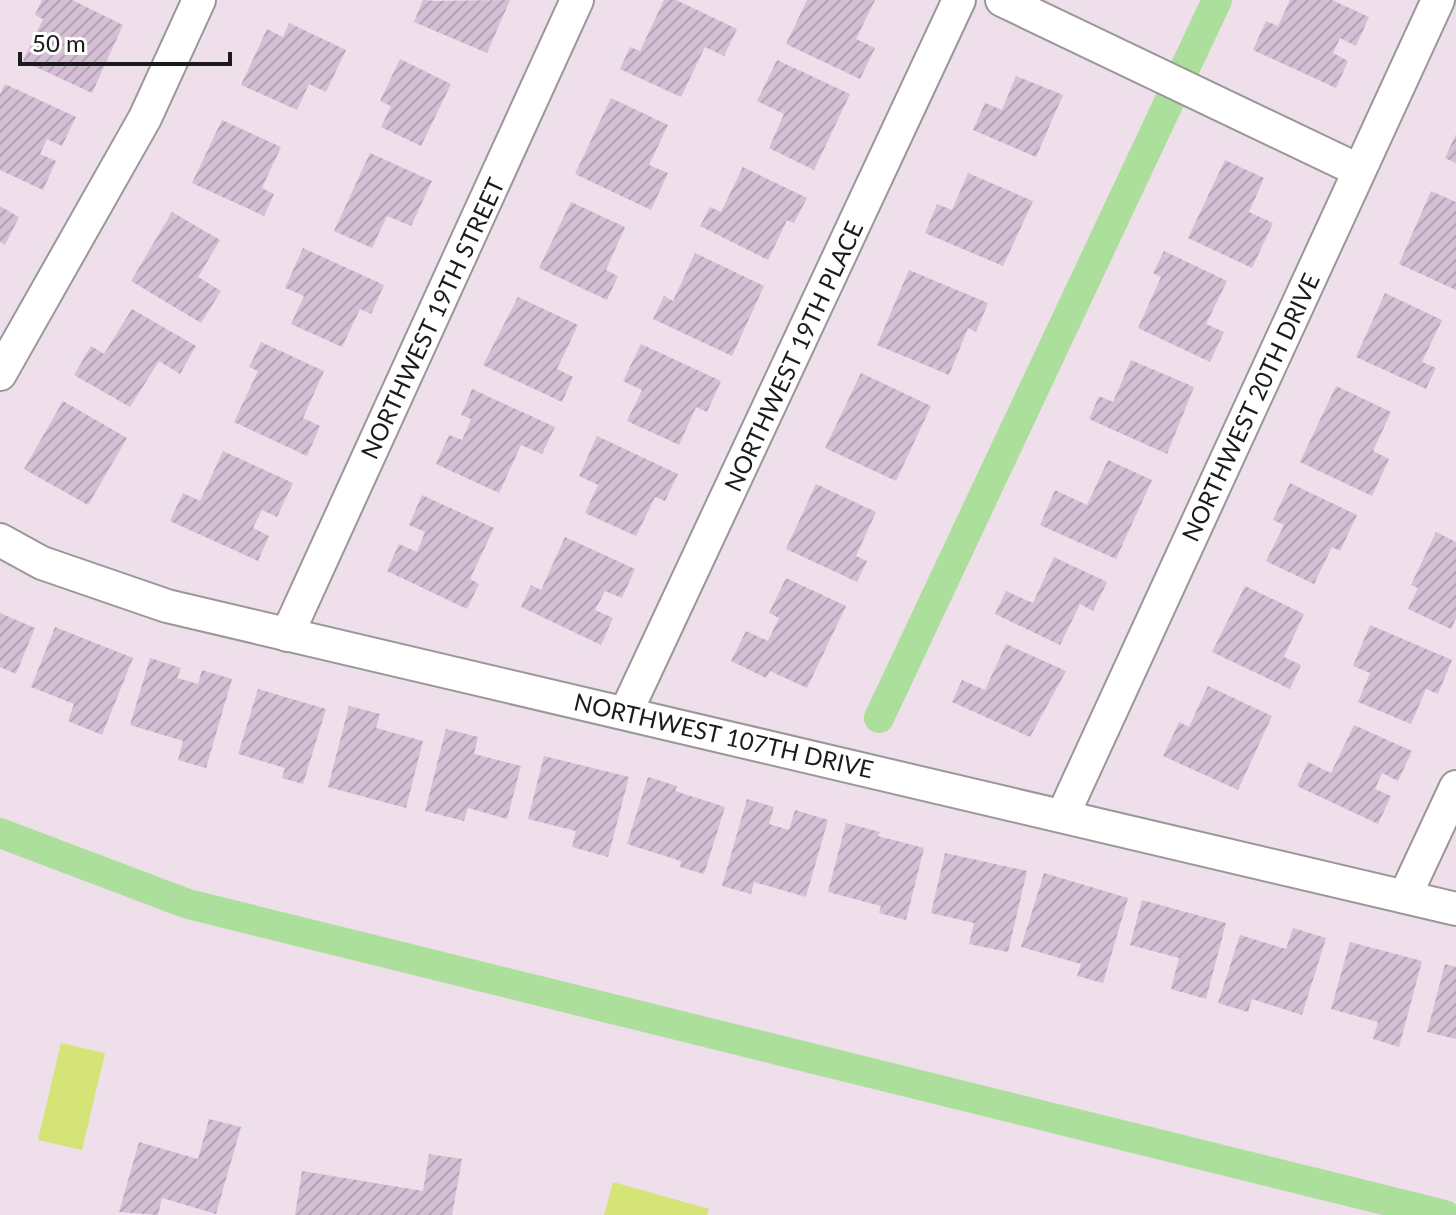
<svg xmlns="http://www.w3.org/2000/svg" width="1456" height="1215" font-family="Lato,sans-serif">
<defs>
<pattern id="building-hatch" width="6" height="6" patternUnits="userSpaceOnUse" patternTransform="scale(2)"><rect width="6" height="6" fill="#d4bfd4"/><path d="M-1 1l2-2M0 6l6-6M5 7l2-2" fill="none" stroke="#b5a4b5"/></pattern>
</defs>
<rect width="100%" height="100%" fill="#eedfeb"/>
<g fill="#d4e476">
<polygon points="61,1043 105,1053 82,1150 38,1140"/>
<polygon points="613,1182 709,1209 707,1215 604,1215"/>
</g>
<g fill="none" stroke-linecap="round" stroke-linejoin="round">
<g stroke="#acdf9b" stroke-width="30">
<polyline points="879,718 1217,0"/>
<polyline points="0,833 188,904 1445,1215"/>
</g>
</g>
<g fill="url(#building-hatch)">
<polygon points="42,0 72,0 123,25 92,93 23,61 43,19 35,15"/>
<polygon points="423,0 435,1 510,0 487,53 414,22"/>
<polygon points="664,0 676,0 737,29 724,56 705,47 681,97 620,69 630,47 640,51"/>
<polygon points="807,0 875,0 856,39 875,48 860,79 786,44"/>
<polygon points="1290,0 1332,0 1369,17 1356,46 1340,38 1333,53 1348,61 1336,88 1253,50 1266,21 1278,26"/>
<polygon points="289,23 346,50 326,92 309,84 297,110 241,85 267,29 283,37"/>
<polygon points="400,59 451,84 421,146 381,127 391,106 380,101"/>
<polygon points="777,60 850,94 814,170 769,148 784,114 757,101"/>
<polygon points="1016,76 1063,95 1036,157 973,130 985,103 1002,110"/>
<polygon points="5,84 76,117 62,146 47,139 40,154 56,161 43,190 0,170 0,94"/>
<polygon points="611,98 668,125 649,165 668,173 651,210 575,174"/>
<polygon points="222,120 281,147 262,188 274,194 264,216 192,183"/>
<polygon points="1456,134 1456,163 1445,158"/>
<polygon points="370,153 432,181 411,226 387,216 372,248 334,231"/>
<polygon points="1225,160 1264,178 1249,212 1273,223 1252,268 1188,238"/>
<polygon points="743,167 807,198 794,223 787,220 768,260 700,226 710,207 721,212"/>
<polygon points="968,173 1033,201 1003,266 925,233 937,204 952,210"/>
<polygon points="1431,191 1456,202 1456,290 1399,264"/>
<polygon points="571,202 625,227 606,270 618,276 607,300 539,268"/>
<polygon points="0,206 19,217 5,245 0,242"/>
<polygon points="172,212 220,240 198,277 221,291 201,323 131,281"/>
<polygon points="303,248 384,285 371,314 360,309 342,347 291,324 304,296 285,288"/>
<polygon points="1164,251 1227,281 1206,324 1224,332 1210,362 1138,328 1161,277 1153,273"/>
<polygon points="695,253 764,286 732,356 653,319 664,296 673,301"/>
<polygon points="909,270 988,303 976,332 968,328 949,375 877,345"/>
<polygon points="1385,293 1442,320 1422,362 1436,368 1426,389 1356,357"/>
<polygon points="518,297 578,325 557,369 573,377 562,402 483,365"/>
<polygon points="132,309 196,346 180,374 159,361 130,407 74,375 91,346 104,354"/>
<polygon points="261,342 324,371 303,418 320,426 307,456 234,422 258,371 249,367"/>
<polygon points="641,344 721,381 707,412 696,407 679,445 627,421 642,390 623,381"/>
<polygon points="1131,360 1194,387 1167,454 1089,419 1099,396 1113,402"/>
<polygon points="861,373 931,406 896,481 825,448"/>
<polygon points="1336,386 1391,412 1373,451 1389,459 1372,496 1300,462"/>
<polygon points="472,389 555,427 542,454 521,445 499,493 436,464 449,435 462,440 471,419 461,415"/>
<polygon points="63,401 127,438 88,505 24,469"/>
<polygon points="597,436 678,474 665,501 655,497 636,536 585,513 598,485 579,476"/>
<polygon points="223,451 293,483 277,517 262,510 253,528 269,536 258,561 170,521 183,493 200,501"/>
<polygon points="1108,460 1152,480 1116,559 1040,525 1055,490 1087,505"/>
<polygon points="1290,483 1357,515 1340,551 1332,547 1314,584 1266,561 1284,525 1273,520"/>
<polygon points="816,484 876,512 856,556 867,561 857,582 786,549"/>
<polygon points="422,495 494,528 470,579 479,584 467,609 387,571 399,544 417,552 425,532 409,525"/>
<polygon points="1436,532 1456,542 1456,618 1451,629 1408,609 1418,588 1411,585"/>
<polygon points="565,537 635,569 622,598 605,591 595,610 613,618 601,645 521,607 531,585 541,590"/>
<polygon points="1054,557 1107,582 1093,611 1080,604 1060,645 995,614 1006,591 1033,603"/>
<polygon points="786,578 846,606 807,688 770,671 766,678 731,661 746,631 768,641 779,618 769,613"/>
<polygon points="1245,586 1304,614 1284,657 1301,665 1290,689 1212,652"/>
<polygon points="0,613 35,628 16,674 0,667"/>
<polygon points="1370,625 1452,660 1438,694 1426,689 1411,724 1358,702 1370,673 1353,666"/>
<polygon points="55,627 133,658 102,735 68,721 74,704 31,687"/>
<polygon points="1006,644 1066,671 1030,737 952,702 962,680 985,690"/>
<polygon points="150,658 181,668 177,678 198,684 202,670 232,679 206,768 178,760 183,741 130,725"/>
<polygon points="1208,686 1272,716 1238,790 1163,756 1179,722 1189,727"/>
<polygon points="258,689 326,709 303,784 282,778 285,768 238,754"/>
<polygon points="349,706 380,714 376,728 423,741 406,808 328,787"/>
<polygon points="1354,725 1412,751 1398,781 1382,773 1375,789 1391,796 1378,824 1297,786 1308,762 1331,773"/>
<polygon points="446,729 478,737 474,754 521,766 507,819 468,808 464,821 425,811"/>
<polygon points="544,756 629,777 608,857 572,847 576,831 528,819"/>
<polygon points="648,777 677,786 675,791 725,807 704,874 680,867 681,861 627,844"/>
<polygon points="747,799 774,807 769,824 789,830 795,810 828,820 806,897 754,882 751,894 722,886"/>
<polygon points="846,823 880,832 878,836 924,848 906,920 879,913 881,906 828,892"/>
<polygon points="945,853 1027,871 1008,952 969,944 974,923 931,913"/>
<polygon points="1044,873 1128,898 1103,983 1077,976 1081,964 1021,947"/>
<polygon points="1142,900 1226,923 1206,999 1171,989 1179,958 1130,945"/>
<polygon points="1293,928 1326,938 1302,1015 1252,999 1248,1012 1218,1003 1240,935 1286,949"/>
<polygon points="1350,942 1422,961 1399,1047 1373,1039 1378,1022 1331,1009"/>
<polygon points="1445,964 1456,967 1456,1039 1427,1032"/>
<polygon points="209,1119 241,1127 216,1214 162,1198 158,1215 119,1212 139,1142 198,1159"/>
<polygon points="429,1154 462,1159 452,1215 295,1215 302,1171 423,1191"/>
</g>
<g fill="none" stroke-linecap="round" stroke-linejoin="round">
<g stroke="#989898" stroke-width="36">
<g id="minor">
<polyline points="1002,0 1358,170"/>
<polyline points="0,374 145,118 199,0"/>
<polyline points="0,540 42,563 167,606 1456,909"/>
<polyline points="287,635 577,0"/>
<polyline points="626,712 959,0"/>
<polyline points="1063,815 1438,0"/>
<polyline points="1405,896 1456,787"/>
</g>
</g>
<use href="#minor" stroke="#fff" stroke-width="32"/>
</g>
<g text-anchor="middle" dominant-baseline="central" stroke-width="7" stroke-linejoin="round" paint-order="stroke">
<g font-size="24" fill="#1b1b1b" stroke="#fff">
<text transform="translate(432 318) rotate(-65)">NORTHWEST 19TH STREET</text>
<text transform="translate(793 356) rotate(-65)">NORTHWEST 19TH PLACE</text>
<text transform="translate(1250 407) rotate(-65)">NORTHWEST 20TH DRIVE</text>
<text transform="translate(724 735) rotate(13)">NORTHWEST 107TH DRIVE</text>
</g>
</g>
<path d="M20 52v12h210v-12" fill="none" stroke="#1b1b1b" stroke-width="4"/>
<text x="32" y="52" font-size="24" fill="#1b1b1b" stroke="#ffffff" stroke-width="6" paint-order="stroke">50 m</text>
</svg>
